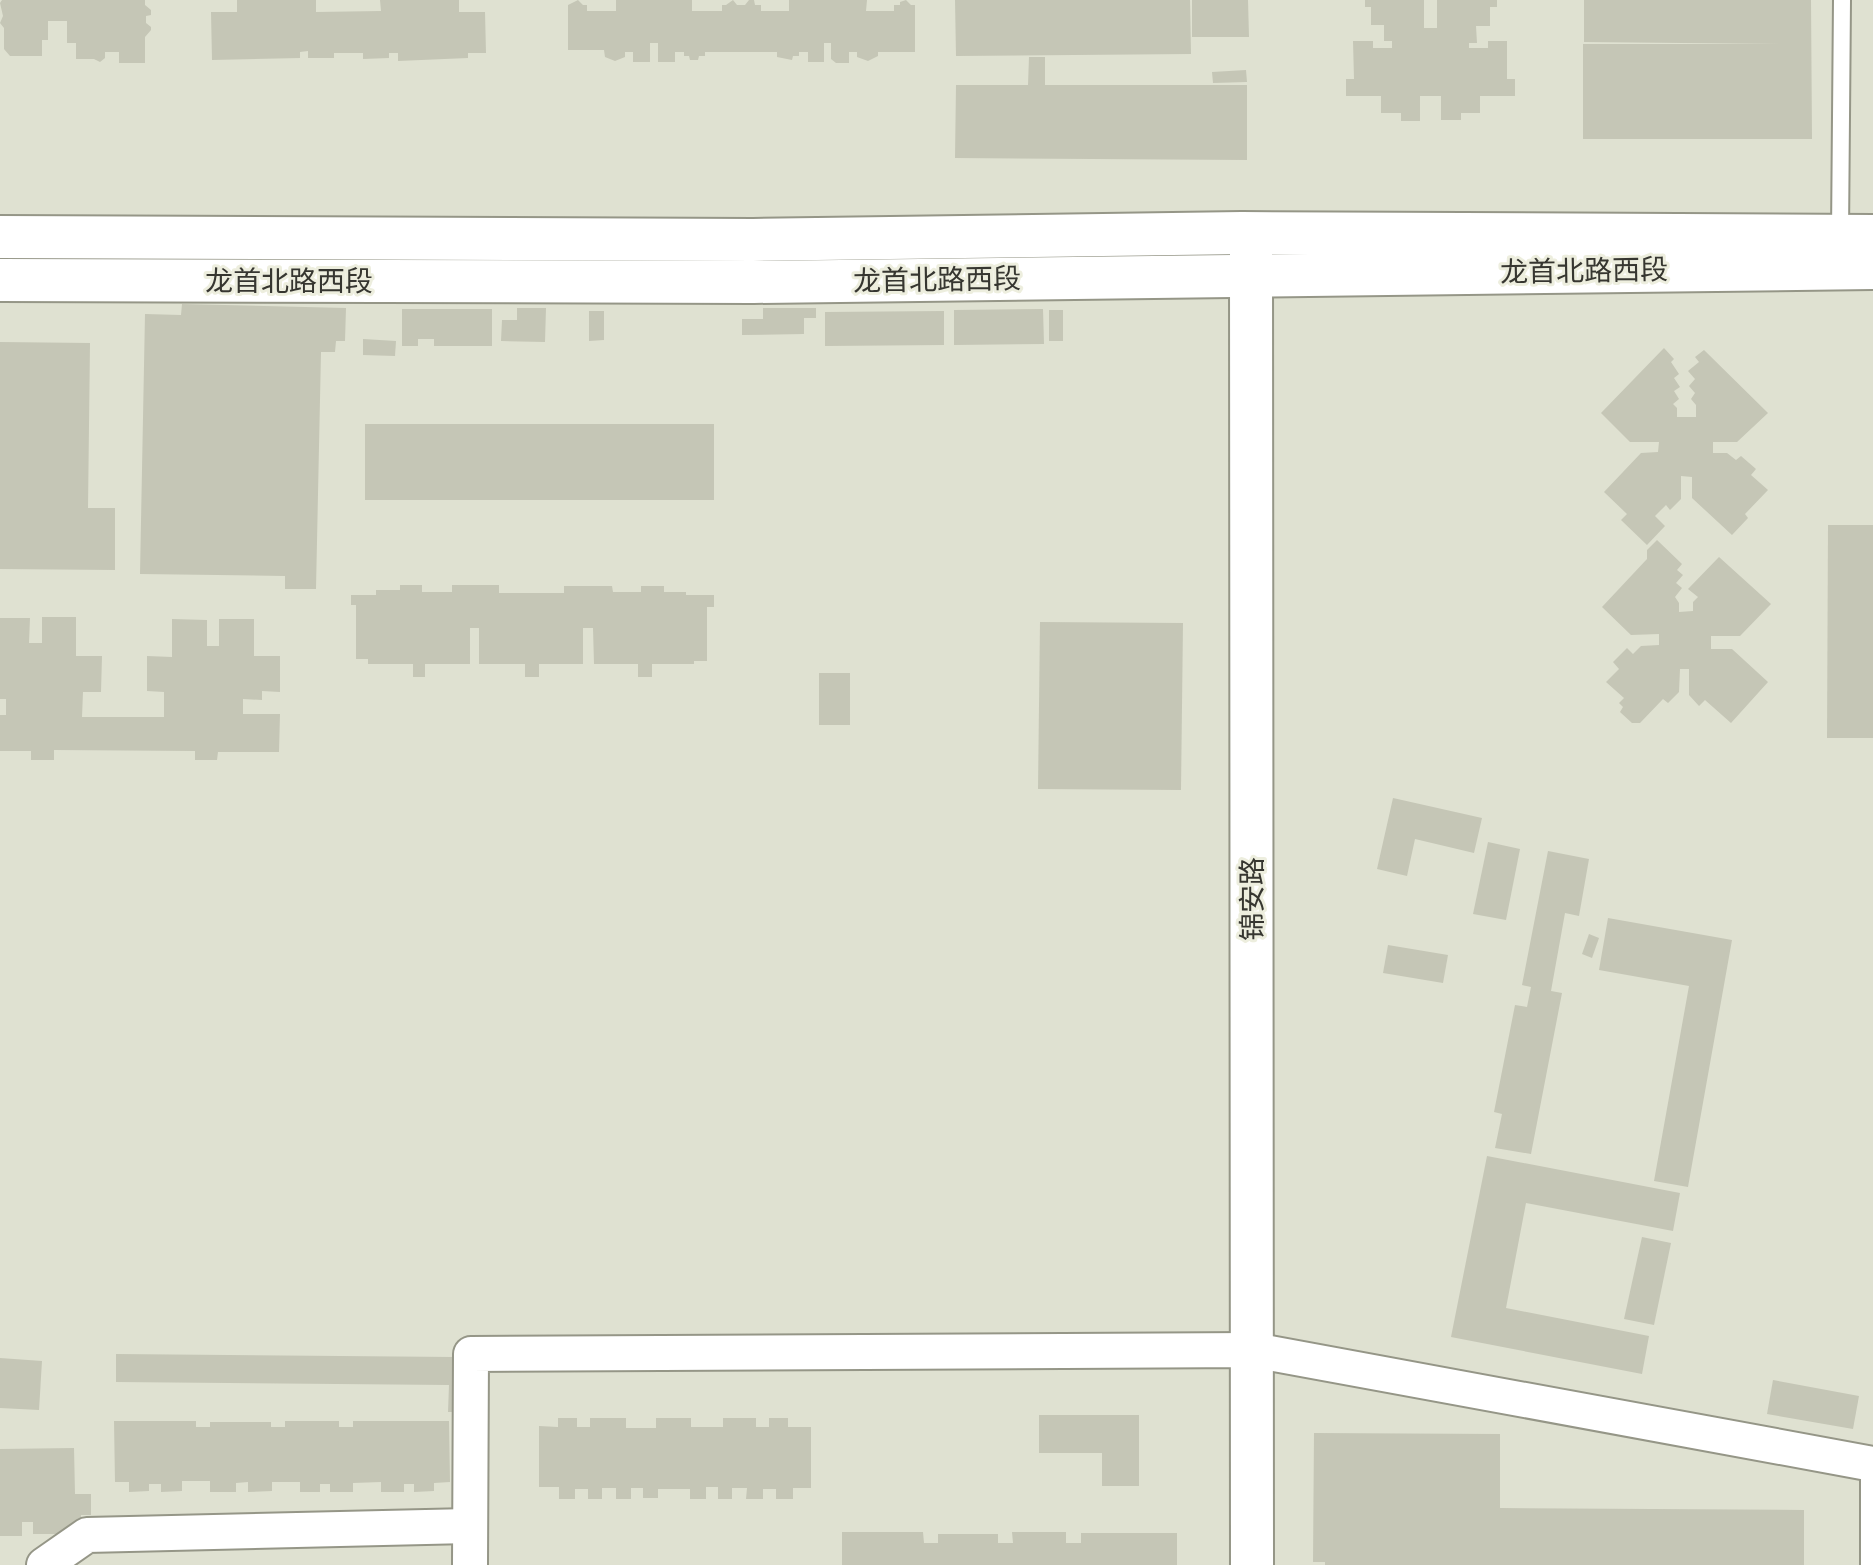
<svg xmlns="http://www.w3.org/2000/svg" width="1873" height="1565" font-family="Arial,'Noto Sans SC',sans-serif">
<rect width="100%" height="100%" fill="#dfe1d1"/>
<g fill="#c5c6b6">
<polygon points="2,0 145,0 145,5 151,10 151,15 146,16 146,23 151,27 151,30 145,37 145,63 119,63 119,52 105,52 105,58 100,62 94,59 76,59 76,43 67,43 67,21 48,21 48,40 42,40 42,56 10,56 4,49 4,28 0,23 3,16 0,3"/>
<polygon points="237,0 316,0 316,12 381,11 380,0 459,0 459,12 485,12 486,53 468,53 468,58 398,61 398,53 389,53 389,58 363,59 363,53 334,53 334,58 308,58 308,51 300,52 300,58 212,60 211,12 237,12"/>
<polygon points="578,0 583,5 587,5 587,11 616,11 616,0 692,0 692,11 722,11 722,5 726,5 733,0 737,5 745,5 749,0 754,0 755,5 761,5 761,11 789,11 789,0 867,0 866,11 894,11 894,5 900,5 900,2 906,0 911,5 915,5 915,52 878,52 878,56 868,61 857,57 857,52 849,52 849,63 836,63 831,59 831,43 824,43 824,62 808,62 808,52 799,52 799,56 793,56 792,60 777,57 777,52 705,52 705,56 699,56 698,60 690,60 689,56 684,56 684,52 675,52 675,62 658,62 658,43 650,43 650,62 633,62 633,52 625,52 625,57 615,61 605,57 604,50 568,50 568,5"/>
<polygon points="955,0 1190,0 1191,54 956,56"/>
<polygon points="1192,0 1248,0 1249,37 1192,37"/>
<polygon points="1365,0 1424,0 1424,28 1437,28 1437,0 1497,0 1497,7 1490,7 1490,26 1476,26 1477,43 1469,43 1469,48 1488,48 1488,41 1507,41 1507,79 1515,79 1515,96 1480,96 1480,113 1461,113 1461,120 1441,120 1441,96 1420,96 1420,121 1401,121 1401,113 1381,113 1381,96 1346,96 1346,79 1354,79 1353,41 1373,41 1373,48 1392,48 1392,41 1384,41 1384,25 1371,25 1371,7 1365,7"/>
<polygon points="1584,0 1811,0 1812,139 1583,139 1583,44 1786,44 1584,42"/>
<polygon points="1029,57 1045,57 1045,85 1247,85 1247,160 955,158 956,85 1028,85"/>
<polygon points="1246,70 1247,82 1213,83 1212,72"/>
<polygon points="182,304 346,308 345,341 336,341 335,352 321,352 316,589 285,589 285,576 140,574 145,314 181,315"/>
<polygon points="517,308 546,308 545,342 501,341 502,320 517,320"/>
<polygon points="763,308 816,308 816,318 804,318 804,334 742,335 742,319 763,319"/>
<polygon points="402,309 492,309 492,346 434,346 434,339 418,339 418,346 402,346"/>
<polygon points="1043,309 1044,344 954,345 954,310"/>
<rect x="1049" y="310" width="14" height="31"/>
<polygon points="589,311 604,311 604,340 589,341"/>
<polygon points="944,311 944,345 825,346 825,312"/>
<polygon points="363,339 396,341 395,356 363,355"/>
<polygon points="0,342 90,343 88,508 115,508 115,570 0,569"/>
<polygon points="1664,348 1674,359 1671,362 1679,374 1674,378 1680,387 1674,391 1679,399 1673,404 1677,408 1677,417 1696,417 1696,405 1691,399 1695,393 1689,386 1695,379 1688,371 1699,362 1695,357 1704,350 1768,413 1737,442 1713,442 1713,453 1727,453 1736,460 1741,456 1756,469 1751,475 1768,490 1745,514 1748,518 1732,535 1692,498 1692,477 1681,476 1681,499 1670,510 1666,505 1655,516 1665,526 1647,545 1621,520 1627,514 1604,492 1641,453 1658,452 1659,442 1630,442 1601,413"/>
<rect x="365" y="424" width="349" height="76"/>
<polygon points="1828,525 1873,525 1873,738 1827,738"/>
<polygon points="1657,540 1682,564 1677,570 1683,575 1676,583 1682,588 1675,597 1679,603 1679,612 1693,611 1693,602 1698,597 1688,589 1719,557 1771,604 1740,636 1711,636 1711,649 1732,649 1768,682 1731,723 1705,700 1699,706 1689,695 1689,669 1680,669 1679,692 1668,703 1663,699 1640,723 1632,723 1620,712 1623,707 1619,703 1624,698 1606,682 1619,669 1613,662 1627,648 1633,654 1641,646 1659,645 1659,634 1631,635 1602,607 1647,559 1647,550"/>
<polygon points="400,585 422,585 422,592 452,592 452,585 499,585 499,593 564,593 564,586 612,586 613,592 641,592 641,586 664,586 664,592 686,592 686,595 714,595 714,607 707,607 707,661 694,661 694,664 652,664 652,677 638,677 638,664 594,664 593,628 583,628 583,664 539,664 539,677 525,677 525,664 479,664 479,628 470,628 470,664 425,664 425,677 413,677 413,664 368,664 368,659 356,659 356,605 351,605 351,595 376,595 376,590 400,590"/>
<polygon points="42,617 76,617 76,656 102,656 101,692 83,692 82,717 164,717 164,692 147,691 147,656 172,657 172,619 207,620 207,646 219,646 219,619 254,619 254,656 280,656 280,692 262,691 262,700 243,699 243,714 280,714 279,752 218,752 217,760 195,760 195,751 54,750 54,760 31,760 31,751 0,751 0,715 6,715 6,699 0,699 0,618 30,618 29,643 42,643"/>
<polygon points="1040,622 1183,623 1181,790 1038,789"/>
<rect x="819" y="673" width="31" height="52"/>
<polygon points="1393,798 1482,818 1474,853 1415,839 1407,876 1377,869"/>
<polygon points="1488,842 1520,849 1506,920 1473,914"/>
<polygon points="1548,851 1589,859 1579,916 1565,913 1551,991 1562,993 1531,1154 1495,1148 1502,1114 1494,1112 1515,1005 1527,1007 1531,987 1522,985"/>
<polygon points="1608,918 1732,940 1688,1187 1654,1181 1689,986 1599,970"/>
<polygon points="1589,934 1599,938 1592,958 1582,954"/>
<polygon points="1388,945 1448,955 1443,983 1383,973"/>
<polygon points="1487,1156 1680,1193 1673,1231 1526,1203 1506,1308 1649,1336 1642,1374 1451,1337"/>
<polygon points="1642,1237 1671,1243 1654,1325 1624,1319"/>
<polygon points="116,1354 454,1357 469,1412 448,1412 449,1385 116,1382"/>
<polygon points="0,1358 42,1361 39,1410 0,1408"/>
<polygon points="1773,1380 1859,1396 1853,1429 1767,1414"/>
<polygon points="1039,1415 1139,1415 1139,1486 1102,1486 1102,1453 1039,1453"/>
<polygon points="558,1418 577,1418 577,1427 590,1427 590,1418 626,1418 626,1428 656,1428 656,1418 691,1418 691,1427 723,1427 723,1418 756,1418 756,1427 769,1427 769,1418 788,1418 788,1427 811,1427 811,1488 793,1488 793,1499 776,1499 776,1489 763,1489 763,1499 746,1499 747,1488 732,1488 732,1499 718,1499 718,1487 706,1487 706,1499 690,1499 690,1489 658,1489 658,1498 643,1498 643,1488 631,1488 631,1499 616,1499 616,1488 602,1488 602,1499 588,1499 588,1489 575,1489 575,1499 559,1499 559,1487 539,1487 539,1426 558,1427"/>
<polygon points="114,1421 196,1421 196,1427 210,1427 210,1422 271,1422 271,1427 285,1427 285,1421 339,1421 339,1427 353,1427 353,1421 449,1421 450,1482 434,1483 434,1491 414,1492 414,1484 404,1484 404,1492 381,1492 381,1482 353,1483 353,1492 330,1492 330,1484 320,1484 320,1492 300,1492 300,1482 272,1482 272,1491 248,1492 248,1482 236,1483 236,1492 210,1492 210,1481 182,1481 182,1491 161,1492 161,1484 149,1484 149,1491 129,1492 129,1482 115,1482"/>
<polygon points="1314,1433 1500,1434 1500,1508 1804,1510 1804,1565 1325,1565 1325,1562 1313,1562"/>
<polygon points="74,1448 75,1494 91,1494 91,1515 81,1515 82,1542 63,1534 33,1534 33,1522 22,1522 22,1536 0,1536 0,1449"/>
<polygon points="842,1532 923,1532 924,1543 938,1543 938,1534 998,1534 998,1543 1013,1543 1012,1532 1066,1532 1066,1543 1081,1543 1081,1533 1177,1533 1177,1565 842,1565"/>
</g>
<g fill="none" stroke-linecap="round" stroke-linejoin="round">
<g stroke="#959687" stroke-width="20">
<g id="service">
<polyline points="1840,234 1842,0"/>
<polyline points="1869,1565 1869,1463"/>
</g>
</g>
<g stroke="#959687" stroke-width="38">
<g id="minor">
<polyline points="44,1565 87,1535 469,1526"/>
<polyline points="470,1565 471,1354 1253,1350 1873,1464"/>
</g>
</g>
<g stroke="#959687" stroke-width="46">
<g id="tertiary">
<polyline points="0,237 753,240 1242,233 1873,236"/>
<polyline points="1251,250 1252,1565"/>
<polyline points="0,280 754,282 1873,268"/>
</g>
</g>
<use href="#service" stroke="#fff" stroke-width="16"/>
<use href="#minor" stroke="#fff" stroke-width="34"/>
<use href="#tertiary" stroke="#fff" stroke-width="42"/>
</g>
<g text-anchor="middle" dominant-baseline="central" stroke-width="6" stroke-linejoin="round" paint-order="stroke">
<g font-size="28" fill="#363630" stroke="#edeede">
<text transform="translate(1584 271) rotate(-1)">龙首北路西段</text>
<text transform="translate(937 280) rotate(-1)">龙首北路西段</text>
<text x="289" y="281">龙首北路西段</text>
<text transform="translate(1252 899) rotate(-90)">锦安路</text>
</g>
</g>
</svg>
